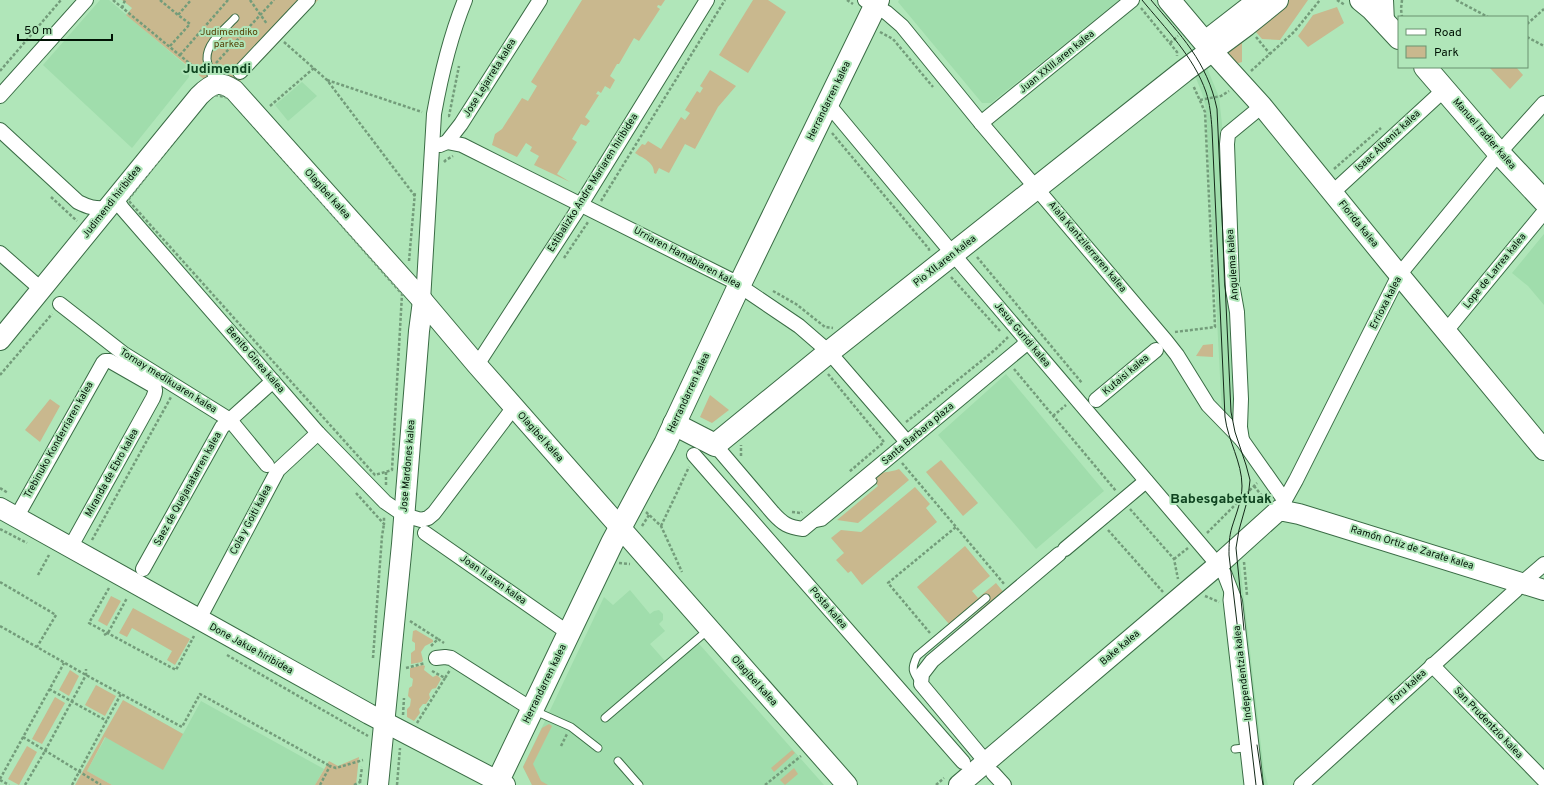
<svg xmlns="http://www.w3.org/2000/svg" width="1544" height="785" font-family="Overpass,sans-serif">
<rect width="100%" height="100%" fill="#b0e6b9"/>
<g fill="#a0ddac">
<polygon points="100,0 109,0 189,68 189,77 132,148 43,65"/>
<polygon points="899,0 1119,0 991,103 982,103 898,2"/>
<polygon points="1205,63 1219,97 1222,124 1233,404 1234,405 1239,431 1222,415 1206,109 1202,93 1193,71"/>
<polygon points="302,82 317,96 288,121 275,105"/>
<polygon points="1544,234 1544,305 1528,286 1512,273"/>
<polygon points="1006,374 1104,491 1036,549 938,435"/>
<polygon points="1239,556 1264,771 1268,785 1251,785 1227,567"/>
<polygon points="630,590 650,614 654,611 659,610 663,614 663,620 659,624 665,631 650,644 665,661 693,637 824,785 532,785 523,767 604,597 613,605"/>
<polygon points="201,701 324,769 315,785 112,785 87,771 125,702 183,734"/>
</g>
<g fill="#c9b88e">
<path d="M122 0H318L268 54 239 82C226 72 219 75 206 81L126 15 132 8Z"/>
<polygon points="582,0 665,0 661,6 658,5 657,7 660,9 639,41 634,38 619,64 617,64 610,76 615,80 610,89 605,86 601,93 598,91 596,94 599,95 585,117 590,121 586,126 581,124 572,139 577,142 557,174 570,182 534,165 539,156 530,151 532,147 526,143 517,157 492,145 495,134 502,129 522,98 528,101 537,86 531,82"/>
<polygon points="753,0 768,0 786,12 748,73 719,55"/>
<polygon points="1287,0 1308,0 1280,40 1262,39 1255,31 1242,42 1242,62 1232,65 1228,53 1230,44"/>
<polygon points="1337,7 1344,23 1308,47 1298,36 1313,15"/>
<polygon points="1489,67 1516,67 1523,75 1510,89"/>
<path d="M710 70 736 86 718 107 695 149 685 144 669 173 659 168 656 174 654 173C654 162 644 159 635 153L642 144 645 145 648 141 661 149 681 117 685 120 690 113 685 110 697 91 700 93 703 88 700 86Z"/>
<polygon points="1213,344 1213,357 1196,356 1203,345"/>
<polygon points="710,395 729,410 712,423 700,417"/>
<polygon points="50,399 60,406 40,442 25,430"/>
<polygon points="941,460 978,503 963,516 926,472"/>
<path d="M899 469 909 480 858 523 837 520 878 486 871 477C880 471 890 473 899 469Z"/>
<polygon points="915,487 930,504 926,508 937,522 862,585 851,571 848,573 836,560 844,553 831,538 841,530 861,532"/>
<polygon points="965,546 990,576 972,591 978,598 996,583 1005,594 953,637 951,635 990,601 984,595 949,624 917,587"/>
<polygon points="111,596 121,601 107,626 98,621"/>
<polygon points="133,608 190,639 175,665 167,660 172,651 132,628 127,637 119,633"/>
<polygon points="416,630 433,640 433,642 425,646 421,652 423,660 422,662 411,664 411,653 415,650 415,643 412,641 413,631"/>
<polygon points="423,665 425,666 424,670 433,677 437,675 441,679 436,688 432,689 429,694 430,698 426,704 423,704 419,709 420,713 414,721 407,717 407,709 410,706 411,699 408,696 409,688 412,686 413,679 410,677 410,668"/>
<polygon points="70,670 79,676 69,696 59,690"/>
<polygon points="96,685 116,696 105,716 85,705"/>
<polygon points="55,697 65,703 42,744 32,739"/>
<polygon points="123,700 183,734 163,770 105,737 87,771 112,785 75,785"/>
<polygon points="549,724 552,726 533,764 541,781 548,785 532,785 523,767 542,728"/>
<polygon points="27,746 37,752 19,785 8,779"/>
<polygon points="792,750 795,753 774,772 771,768"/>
<polygon points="359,757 356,785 315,785 329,761 338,766"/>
<polygon points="794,768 798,774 785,785 780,780"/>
</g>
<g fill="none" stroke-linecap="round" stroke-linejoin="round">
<g stroke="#3a6c45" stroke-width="9">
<g id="lane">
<path d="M214 84C212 76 208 68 207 59 206 43 225 29 235 18"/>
<polyline points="813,524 823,522 873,481"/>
<polyline points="1228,591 1227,600 1248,785"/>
<path d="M920 683C912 671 911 669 917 656L986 598"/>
<polyline points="535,711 571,727 598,748"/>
<polyline points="605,718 708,630"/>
<polyline points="1235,749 1244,748"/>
<polyline points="618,761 639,785"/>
</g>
</g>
<g stroke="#3a6c45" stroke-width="16">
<g id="street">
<polyline points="865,0 887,13 902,26 981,123 1166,341 1177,355 1208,405 1242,440 1285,501"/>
<polyline points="240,72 308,0"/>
<polyline points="0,96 86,0"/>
<polyline points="828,104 953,254 1218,565 1225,575 1235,601 1256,785"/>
<polyline points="981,123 1132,0"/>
<path d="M0 130 78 202C88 207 95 209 106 208"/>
<polyline points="447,142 462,145 731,280 799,326 829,352 907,442"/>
<polyline points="440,145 447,142 461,124 540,0"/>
<polyline points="1332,193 1445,89"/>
<polyline points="115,197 122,208 318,433 385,502 404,515 421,520 428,518 434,513 514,407"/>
<polyline points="0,253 42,290"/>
<path d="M423 301 434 114C441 75 450 37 465 0"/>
<polyline points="60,304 124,354 230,420 267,465"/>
<polyline points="1446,331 1544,212"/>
<polyline points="477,365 575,214 707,0"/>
<polyline points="1096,400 1156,350"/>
<polyline points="1242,440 1240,427 1241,399 1237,312 1232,284 1227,144 1228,134 1262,106"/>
<path d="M715 445 773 513C783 524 788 527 803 529L1028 342"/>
<polyline points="694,455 963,762"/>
<polyline points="1281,507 1296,480 1399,275 1499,153 1544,103"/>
<path d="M16 518 103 363 105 361H110L152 385C157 389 155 393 153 398L70 548"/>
<polyline points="425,533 560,627"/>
<polyline points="1065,549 1146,481"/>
<polyline points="143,569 222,427 273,381"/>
<polyline points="1522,583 1544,564"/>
<polyline points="199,619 278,470 318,433"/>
<polyline points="436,658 445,657 451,658 533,710"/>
<polyline points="1432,665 1544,780"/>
<polyline points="986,762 921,684 922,674 932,661 1059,554"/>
<polyline points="993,773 1004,785"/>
<polyline points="1301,785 1516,590"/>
</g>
</g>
<g stroke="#3a6c45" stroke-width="22">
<g id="secondary">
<polyline points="1383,0 1384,22"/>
<polyline points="1204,42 1258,0"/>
<polyline points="1212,51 1262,106 1392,266 1544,450"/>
<path d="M0 340 199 96C212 83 218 80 234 90L423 301 477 365 847 785"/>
<polyline points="0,508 369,714 505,785"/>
<polyline points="378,785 402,544 419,331 423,301"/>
<polyline points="959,785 1218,565 1279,510 1299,514 1544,590"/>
</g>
</g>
<g stroke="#3a6c45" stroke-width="24">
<g id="primary">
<polyline points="1169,0 1212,51"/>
<polyline points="1361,0 1372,9 1399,38"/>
<polyline points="1425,67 1499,153 1544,201"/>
<polyline points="674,424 715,445 829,352 1184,71 1246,25 1277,0"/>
<polyline points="496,785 612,543 665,444 739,286 878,0"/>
</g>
</g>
<g stroke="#739c7a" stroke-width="2.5" stroke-dasharray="3 2" stroke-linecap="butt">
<polyline points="113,0 200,72"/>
<polyline points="160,0 178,15"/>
<polyline points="250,0 267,24"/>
<polyline points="847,0 853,4"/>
<polyline points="1337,0 1345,5"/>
<polyline points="1402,0 1401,9 1402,17"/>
<polyline points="1456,0 1488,17"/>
<polyline points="122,8 125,0"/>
<polyline points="1141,8 1177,52 1177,56"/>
<polyline points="1527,24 1544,9"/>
<polyline points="880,32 893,39 933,87"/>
<polyline points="1256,37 1270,54"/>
<polyline points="1527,37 1544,46"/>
<polyline points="284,42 327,80 415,196"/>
<polyline points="1170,43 1178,36"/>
<polyline points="170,46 190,24 178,15 191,0"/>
<polyline points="180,55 228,0"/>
<polyline points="216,63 274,0"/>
<polyline points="0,71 61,0"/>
<polyline points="1251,71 1294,32 1320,0"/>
<polyline points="327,80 422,112"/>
<polygon points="215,95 230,98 402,294 392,470 375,475 128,200 207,98"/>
<polyline points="1200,100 1221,96 1229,91"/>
<polyline points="270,106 314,68"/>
<polyline points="448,116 449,116 459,66"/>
<polyline points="832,133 929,249 929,252"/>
<polyline points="444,162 446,160 453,156"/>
<polyline points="1334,169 1381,128"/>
<polyline points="51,197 77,221"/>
<polyline points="601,201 725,0"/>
<polyline points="977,257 1082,383"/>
<polyline points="564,258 588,222"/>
<polyline points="409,261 415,192"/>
<polyline points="951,277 1000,331"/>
<polyline points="773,291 796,304 825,327 833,328"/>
<polyline points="1175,332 1215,327 1205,112 1193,85"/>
<polyline points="1014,369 1116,491"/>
<polyline points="828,374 884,442 849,472"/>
<polyline points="0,375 52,314"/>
<polyline points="1053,416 1066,405"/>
<polyline points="906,422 996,349 1008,337"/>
<polyline points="741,456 741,445"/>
<polyline points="902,463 1005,585"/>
<polyline points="386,485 386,471"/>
<polyline points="1254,486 1266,501"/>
<polyline points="0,488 8,493"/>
<polyline points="356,493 384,524 384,516"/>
<polyline points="1130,509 1174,559 1178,579"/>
<polyline points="646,512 661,526 682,572"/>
<polyline points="792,512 801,513 802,512"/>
<polyline points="642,526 649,515"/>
<polyline points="661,526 689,467"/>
<polyline points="0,529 27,543"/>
<polyline points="1108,530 1163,592"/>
<polyline points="1207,533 1257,483"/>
<polyline points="92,540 171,397"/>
<polyline points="1174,559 1188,548"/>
<polyline points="1244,562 1247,595"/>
<polyline points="619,563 630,564"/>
<polyline points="38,575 49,555"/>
<polyline points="0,582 56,615 37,647"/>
<polyline points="109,588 89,623 176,670 194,636"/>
<polyline points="1205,596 1219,602"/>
<polyline points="410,621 438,639"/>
<polyline points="0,626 86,675 182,727 200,694 330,766"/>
<polyline points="930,633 888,583 956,527"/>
<polyline points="104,635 108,633 127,598"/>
<polyline points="431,646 438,639 444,643"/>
<polyline points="227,655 368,736"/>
<polyline points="373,658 382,536 384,524"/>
<polyline points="406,668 425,663"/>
<polyline points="432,671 445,678 450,670"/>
<polyline points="49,689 107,721"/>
<polyline points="403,715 404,698"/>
<polyline points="417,723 445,678"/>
<polyline points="23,737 101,785"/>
<polyline points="561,746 567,734"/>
<polyline points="0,779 64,663"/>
<polyline points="0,780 9,785"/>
<polyline points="360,782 362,767"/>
<polyline points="25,785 45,751 86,675 86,669"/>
<polyline points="72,785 121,694"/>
<polyline points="320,785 330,766 336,768 363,760"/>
<polyline points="354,785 360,782 360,785"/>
<polyline points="397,785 400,748"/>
<polyline points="765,785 801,756"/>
<polyline points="936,785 944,778"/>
</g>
<use href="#lane" stroke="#fff" stroke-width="7"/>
<use href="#street" stroke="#fff" stroke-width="14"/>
<use href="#secondary" stroke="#fff" stroke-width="20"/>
<use href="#primary" stroke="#fff" stroke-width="22"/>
<g stroke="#132918" stroke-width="1">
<path d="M1142 0C1165 28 1194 57 1206 92 1210 104 1211 116 1212 129L1225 417C1228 441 1242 462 1242 486 1242 500 1236 514 1232 527 1229 537 1229 545 1229 555L1256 785"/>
<path d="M1151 0C1181 36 1207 61 1217 109L1231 412 1235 432 1246 465 1250 480 1248 498 1239 530 1236 548 1244 630"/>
<polyline points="1257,745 1263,785"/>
</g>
</g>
<g text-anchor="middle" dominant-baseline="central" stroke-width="4" stroke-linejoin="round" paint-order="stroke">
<g font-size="10" fill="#554208" stroke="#b0e6b9">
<text x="229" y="32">Judimendiko<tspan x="229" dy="12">parkea</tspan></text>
</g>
<g font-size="10" fill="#011305" stroke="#b0e6b9">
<text transform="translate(1057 62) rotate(-39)">Juan XXIII.aren kalea</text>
<text transform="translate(490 78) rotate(-58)">Jose Lejarreta kalea</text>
<text transform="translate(829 101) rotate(-64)">Herrandarren kalea</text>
<text transform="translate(1484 134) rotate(49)">Manuel Iradier kalea</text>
<text transform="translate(1388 141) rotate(-43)">Isaac Albeniz kalea</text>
<text transform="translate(593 183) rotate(-58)">Estibalizko Andre Mariaren hiribidea</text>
<text transform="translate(327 194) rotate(48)">Olagibel kalea</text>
<text transform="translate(112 202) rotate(-52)">Judimendi hiribidea</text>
<text transform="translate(1358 224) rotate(51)">Florida kalea</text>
<text transform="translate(1087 247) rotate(50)">Aiala Kantzilerraren kalea</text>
<text transform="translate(687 258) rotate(28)">Urriaren Hamabiaren kalea</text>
<text transform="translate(945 261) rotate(-38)">Pio XII.aren kalea</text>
<text transform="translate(1233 265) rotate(-94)">Angulema kalea</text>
<text transform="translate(1495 271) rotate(-51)">Lope de Larrea kalea</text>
<text transform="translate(1386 303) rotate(-63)">Errioxa kalea</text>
<text transform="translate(1022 335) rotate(50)">Jesus Guridi kalea</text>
<text transform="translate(255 360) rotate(49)">Benito Ginea kalea</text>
<text transform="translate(1126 375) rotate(-40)">Kutaisi kalea</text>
<text transform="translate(168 381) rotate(32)">Tornay medikuaren kalea</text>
<text transform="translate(689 393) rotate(-65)">Herrandarren kalea</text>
<text transform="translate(918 434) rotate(-40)">Santa Barbara plaza</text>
<text transform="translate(540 437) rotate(48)">Olagibel kalea</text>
<text transform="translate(59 440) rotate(-61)">Trebinuko Konderriaren kalea</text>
<text transform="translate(408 466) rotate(-85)">Jose Mardones kalea</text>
<text transform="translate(112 473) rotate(-61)">Miranda de Ebro kalea</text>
<text transform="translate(188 489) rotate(-61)">Saez de Quejanatarren kalea</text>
<text transform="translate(251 520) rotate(-62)">Cola y Goiti kalea</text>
<text transform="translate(1412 548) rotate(17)">Ramón Ortiz de Zarate kalea</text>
<text transform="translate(493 580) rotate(35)">Joan II.aren kalea</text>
<text transform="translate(828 608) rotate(49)">Posta kalea</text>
<text transform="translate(1120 648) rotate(-40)">Bake kalea</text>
<text transform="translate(251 649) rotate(29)">Done Jakue hiribidea</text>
<text transform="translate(1243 673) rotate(-97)">Independentzia kalea</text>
<text transform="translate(754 681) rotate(48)">Olagibel kalea</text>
<text transform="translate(545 684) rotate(-64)">Herrandarren kalea</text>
<text transform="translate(1408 687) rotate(-42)">Foru kalea</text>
<text transform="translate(1488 723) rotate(46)">San Prudentzio kalea</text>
</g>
<g font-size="14" font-weight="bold" fill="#0e431f" stroke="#b0e6b9">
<text x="217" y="69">Judimendi</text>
<text x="1221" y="499">Babesgabetuak</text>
</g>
</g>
<rect x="1398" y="16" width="130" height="52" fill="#b0e6b9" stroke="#6a9271"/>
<rect x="1406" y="29" width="20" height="6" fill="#ffffff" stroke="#6a9271"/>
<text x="1434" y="36" font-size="12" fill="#011305">Road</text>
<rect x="1406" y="46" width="20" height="12" fill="#c9b88e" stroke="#6a9271"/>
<text x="1434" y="56" font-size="12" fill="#011305">Park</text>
<path d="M18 34v6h94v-6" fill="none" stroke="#011305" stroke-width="2"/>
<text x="24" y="34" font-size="12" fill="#011305" stroke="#b0e6b9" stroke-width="3" paint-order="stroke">50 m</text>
</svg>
